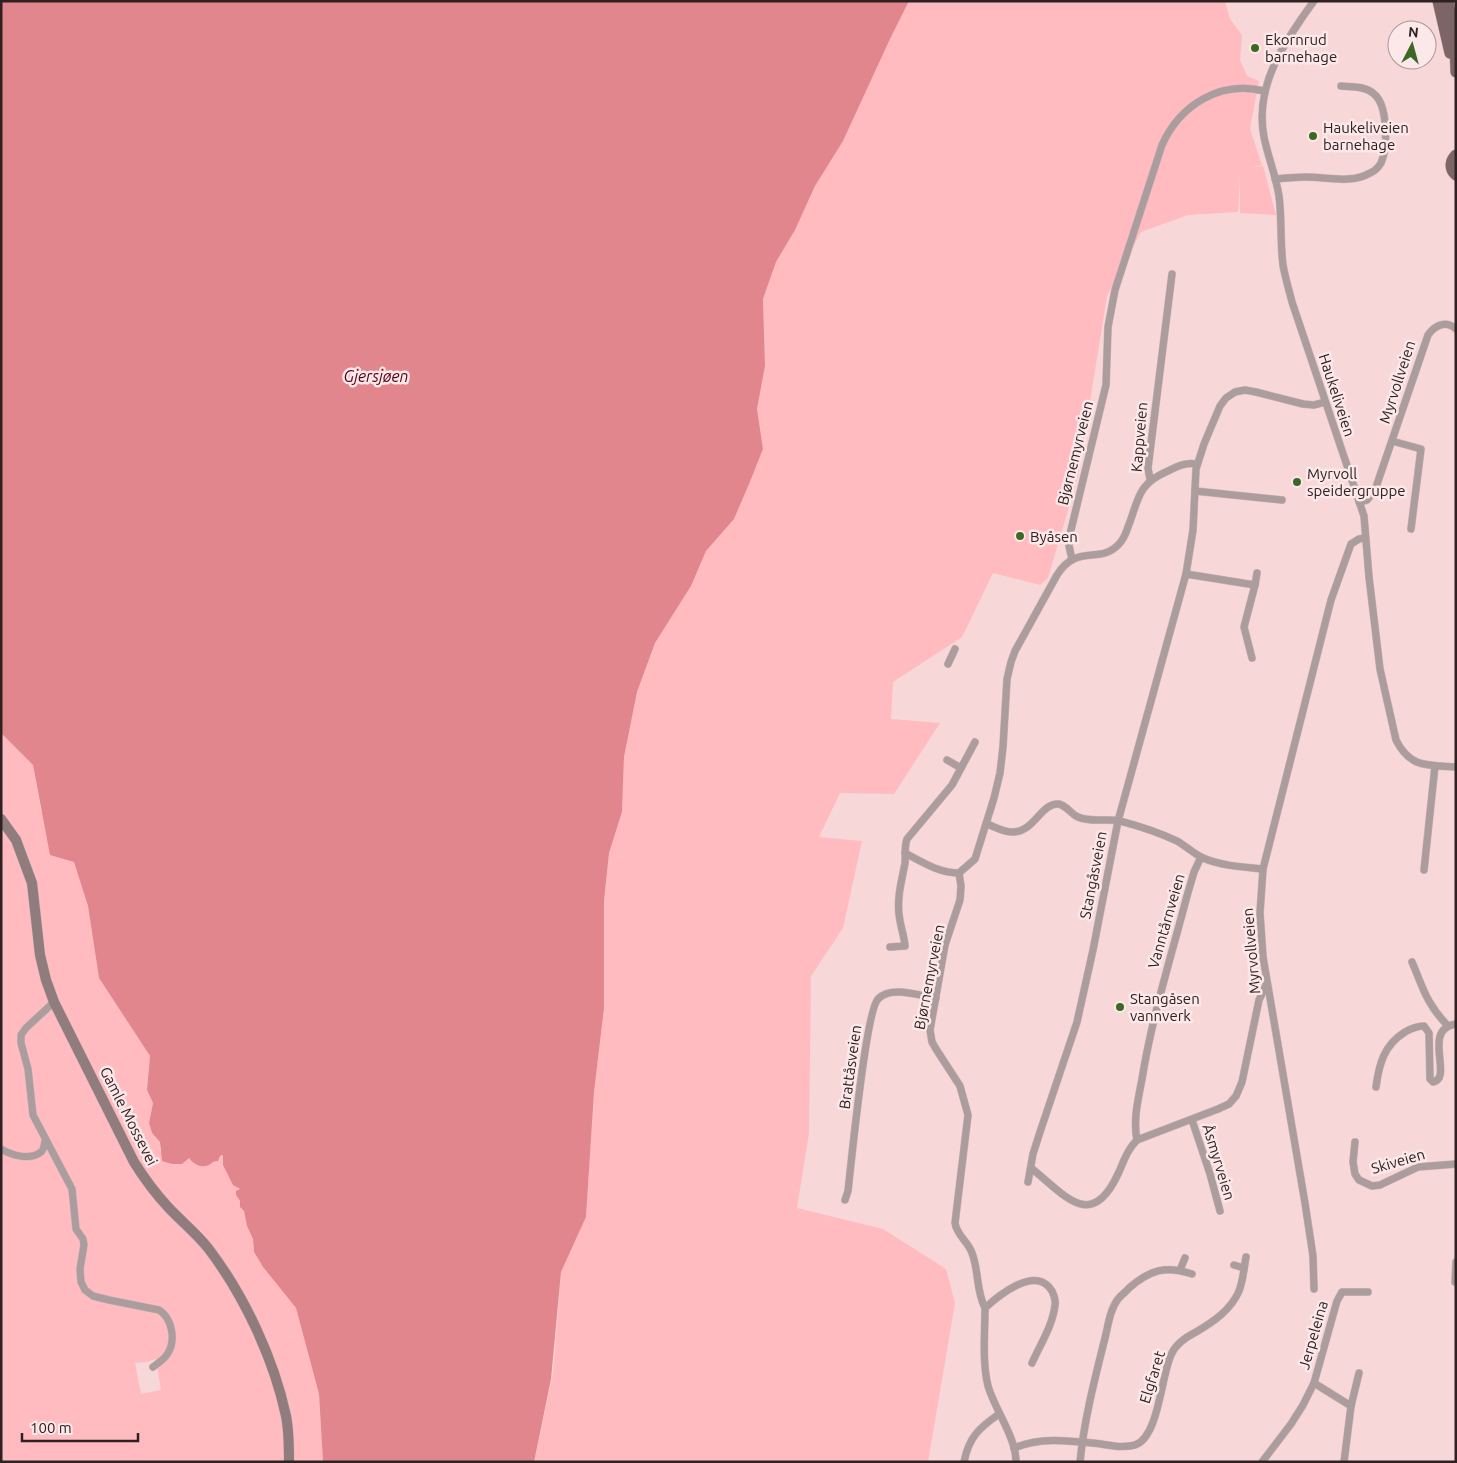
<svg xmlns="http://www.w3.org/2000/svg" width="1457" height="1463" font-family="Ubuntu,sans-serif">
<rect width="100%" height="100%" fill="#f8d7d8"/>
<g fill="#ffbbc0" fill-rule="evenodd">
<polygon points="909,1 1225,1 1230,19 1242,35 1240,60 1247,76 1259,81 1250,129 1262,165 1248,168 1263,166 1276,215 1240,213 1240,178 1238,212 1188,215 1141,232 1107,296 1078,476 1048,578 1040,585 993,573 962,637 893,682 891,719 940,723 894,794 840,793 819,837 862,841 843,928 811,976 809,1133 797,1208 883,1229 946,1269 955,1303 928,1462 534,1462 553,1373 561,1272 586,1217 594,1092 604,1008 604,901 609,853 622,812 624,757 637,692 655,643 691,586 706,551 734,519 763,449 757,409 765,366 763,299 776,262 795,230 815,186 843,141 890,39"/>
<path d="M1 733 33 765 41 811 74 861 88 906 99 978 150 1056 147 1090 153 1103 149 1123 152 1133 160 1142V1151L189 1158 206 1165 218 1161 220 1156 223 1155C223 1168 231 1183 240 1190L236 1195 240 1201 242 1209 244 1211 247 1226 253 1239 254 1252 263 1267 296 1308 319 1394 323 1462H1ZM156 1359 161 1390 141 1394 135 1363 147 1362Z"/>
</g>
<path fill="#e2868e" d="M1 1H909L890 39 843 141 815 186 795 230 776 262 763 299 765 366 757 409 763 449 749 484 734 519 706 551 691 586 655 643 637 692 624 757 622 812 609 853 604 901V1008L594 1092 586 1217 561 1272 551 1379 534 1462H323L319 1394 296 1308 263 1267 254 1252 253 1239 247 1226 244 1211 240 1207V1201L236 1195V1191L240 1189 233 1185 223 1165V1155L220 1156 218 1161 213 1162C205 1170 195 1166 189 1158L182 1164H172L162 1161 160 1142 152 1133 149 1123 153 1103 147 1090 150 1056 99 978 88 906 74 862 50 855 33 765 1 733Z"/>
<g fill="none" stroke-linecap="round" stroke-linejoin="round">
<g stroke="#d3b6b7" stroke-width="8">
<g id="minor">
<path d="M1314 1C1285 41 1254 85 1264 137 1268 157 1276 176 1279 196 1282 219 1280 242 1283 265 1285 277 1289 290 1292 302L1364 516 1369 577 1380 669 1396 740C1410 768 1427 765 1456 767"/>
<path d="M1275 179C1286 178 1296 177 1306 177 1326 177 1352 184 1370 173 1375 171 1378 168 1381 163 1388 148 1388 105 1374 94 1366 86 1352 87 1341 86"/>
<polyline points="1392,441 1421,449 1411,529"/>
<polyline points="1150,479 1148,468 1172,274"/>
<polyline points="1195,491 1282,500"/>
<path d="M1359 502 1367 500 1375 490 1428 335C1435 325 1446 320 1456 329"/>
<path d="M1072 559 1069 546 1070 534 1106 385 1108 327 1115 290 1162 145C1180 105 1220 80 1264 91"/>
<polyline points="1186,574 1255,585 1257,573"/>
<polyline points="1252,658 1244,627 1255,585"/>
<polyline points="948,664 955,649"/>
<polyline points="947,760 961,768"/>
<path d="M987 824C995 827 1003 832 1012 832 1034 833 1041 802 1059 804 1067 806 1071 814 1078 817 1091 823 1107 818 1120 821 1139 826 1160 833 1177 841 1186 846 1194 854 1203 858 1222 866 1243 867 1263 869"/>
<path d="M905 853C922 862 939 873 959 873L975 859 994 798 1000 773 1003 747 1007 679 1011 662 1015 651 1057 575C1077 543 1100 565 1119 544 1124 539 1126 533 1128 527 1139 499 1137 484 1168 471 1178 466 1186 462 1197 464"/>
<polyline points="1424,870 1435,766"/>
<path d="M959 873 961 886 960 900 945 945 930 1030 932 1042 936 1049 960 1086 968 1115 955 1223C957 1236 968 1241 972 1253 979 1271 976 1291 985 1308"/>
<path d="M890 947 905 946C904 935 900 925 899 914 897 896 902 880 905 863 906 855 904 847 907 839L952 785 975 742"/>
<path d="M1412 962C1424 990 1426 1003 1448 1026"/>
<path d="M54 1002 26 1028 21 1035V1043L28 1069 33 1115 72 1189 76 1229 83 1239 84 1245 80 1269 81 1282 85 1290 93 1296 109 1300 159 1310C172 1318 176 1340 168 1353 165 1359 158 1363 153 1367"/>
<path d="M1376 1087C1379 1064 1384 1045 1405 1032 1412 1028 1417 1026 1424 1026L1429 1033 1430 1079 1433 1082C1454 1078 1421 1029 1456 1024"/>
<polyline points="1192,1120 1210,1174 1220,1211"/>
<path d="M1137 1140C1133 1120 1138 1100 1142 1079 1152 1017 1171 957 1187 896L1194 872 1201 857"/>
<polyline points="1355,1142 1353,1162 1355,1174 1359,1180 1372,1186 1380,1185 1418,1167 1456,1164"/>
<path d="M1 1149C11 1155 30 1161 41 1152 44 1150 44 1145 45 1141"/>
<path d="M1031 1168C1065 1195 1091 1232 1118 1174 1124 1161 1127 1150 1137 1140L1218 1109 1229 1104 1236 1096 1242 1082 1259 1000 1266 985"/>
<polyline points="1028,1182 1033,1154 1040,1132 1077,1022 1093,950 1118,821 1186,574 1193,530 1196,469 1204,444 1220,406 1226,398 1235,392 1245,390 1256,392 1303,404 1314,405 1325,402"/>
<path d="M845 1200 848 1191C851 1165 866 1011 878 999 891 985 920 996 936 998"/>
<polyline points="1234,1265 1244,1268"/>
<polyline points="1180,1270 1185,1258"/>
<polyline points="1455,1282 1456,1262"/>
<polyline points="1314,1289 1313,1256 1305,1203 1263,957 1260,913 1263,869 1331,600 1351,544 1359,539 1365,538"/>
<polyline points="1314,1383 1351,1406"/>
<path d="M1014 1448C1042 1436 1072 1441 1101 1444 1113 1446 1124 1448 1135 1445 1159 1437 1161 1376 1171 1355 1175 1345 1186 1337 1196 1332 1213 1322 1231 1310 1239 1291 1243 1281 1244 1268 1246 1257"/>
<path d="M964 1462C969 1437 979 1428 999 1414"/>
<path d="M1016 1462C1016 1437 995 1410 988 1386 982 1361 985 1333 985 1308 998 1296 1032 1268 1049 1287 1053 1291 1056 1300 1055 1305 1053 1325 1040 1345 1032 1363"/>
<path d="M1080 1462C1084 1421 1094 1382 1104 1342 1108 1328 1109 1311 1118 1299 1121 1295 1126 1292 1129 1288 1150 1270 1165 1265 1192 1274"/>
<polyline points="1262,1462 1291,1424 1303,1405 1314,1383 1337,1301 1342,1292 1368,1292"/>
<polyline points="1344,1462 1351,1406 1359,1373"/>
</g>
</g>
<g stroke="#d3b6b7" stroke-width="11">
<path id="secondary" d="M1 819 16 840 32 883 40 955 46 980 54 1002 134 1162C144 1178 155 1193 168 1207 181 1221 196 1233 208 1248 244 1295 274 1359 286 1416 289 1431 289 1447 289 1462"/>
</g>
<g stroke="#d3b6b7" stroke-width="12">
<g id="primary">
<polyline points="1438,1 1450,53"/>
<polyline points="1448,1 1455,45 1456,72"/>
<path d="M1456 155C1450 161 1449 169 1456 175"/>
</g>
</g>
<use href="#minor" stroke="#ab9d9d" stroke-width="7"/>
<use href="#secondary" stroke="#917c7d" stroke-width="10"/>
<use href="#primary" stroke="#7d6566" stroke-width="11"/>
</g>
<g fill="#3c6826" stroke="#fce8e9" stroke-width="2">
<circle cx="1255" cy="48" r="5"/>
<circle cx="1313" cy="136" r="5"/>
<circle cx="1297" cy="482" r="5"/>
<circle cx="1020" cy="536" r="5"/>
<circle cx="1120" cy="1007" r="5"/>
</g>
<g text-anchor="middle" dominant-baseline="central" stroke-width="5" stroke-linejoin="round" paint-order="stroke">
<g font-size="15" fill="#2d2122" stroke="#fce8e9" text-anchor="start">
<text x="1265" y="39">Ekornrud<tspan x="1265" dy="17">barnehage</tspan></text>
<text x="1323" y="127">Haukeliveien<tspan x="1323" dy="17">barnehage</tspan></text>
<text x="1307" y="473">Myrvoll<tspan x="1307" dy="17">speidergruppe</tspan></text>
<text x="1030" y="536">Byåsen</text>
<text x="1130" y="998">Stangåsen<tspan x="1130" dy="17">vannverk</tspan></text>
</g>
<g font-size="15" fill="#2d2122" stroke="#fce8e9">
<text transform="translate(1397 382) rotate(-72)">Myrvollveien</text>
<text transform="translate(1337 395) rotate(72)">Haukeliveien</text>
<text transform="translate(1139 437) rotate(-85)">Kappveien</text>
<text transform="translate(1075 453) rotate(-76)">Bjørnemyrveien</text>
<text transform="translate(1093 875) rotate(-79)">Stangåsveien</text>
<text transform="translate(1166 921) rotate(-74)">Vanntårnveien</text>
<text transform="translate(1251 951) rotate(-95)">Myrvollveien</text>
<text transform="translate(929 977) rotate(-79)">Bjørnemyrveien</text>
<text transform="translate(850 1067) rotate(-82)">Brattåsveien</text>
<text transform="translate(129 1116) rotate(63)">Gamle Mossevei</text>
<text transform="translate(1398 1161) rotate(-16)">Skiveien</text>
<text transform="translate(1219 1162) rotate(73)">Åsmyrveien</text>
<text transform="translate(1313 1335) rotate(-74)">Jerpeleina</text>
<text transform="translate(1152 1377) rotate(-73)">Elgfaret</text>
</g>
<g font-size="16" font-style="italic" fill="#550017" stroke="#fce8e9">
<text x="376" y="376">Gjersjøen</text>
</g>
</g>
<rect width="1457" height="1463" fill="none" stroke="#2d2122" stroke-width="5"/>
<g transform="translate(1412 45) rotate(6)"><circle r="24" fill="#fce8e9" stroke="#a99899"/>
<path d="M0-4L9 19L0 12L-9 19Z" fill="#3c6826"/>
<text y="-8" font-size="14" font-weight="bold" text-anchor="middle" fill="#2d2122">N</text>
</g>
<path d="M22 1433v8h116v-8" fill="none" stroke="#2d2122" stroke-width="2.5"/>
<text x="30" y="1433" font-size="15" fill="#2d2122" stroke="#fce8e9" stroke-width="4" paint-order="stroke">100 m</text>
</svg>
